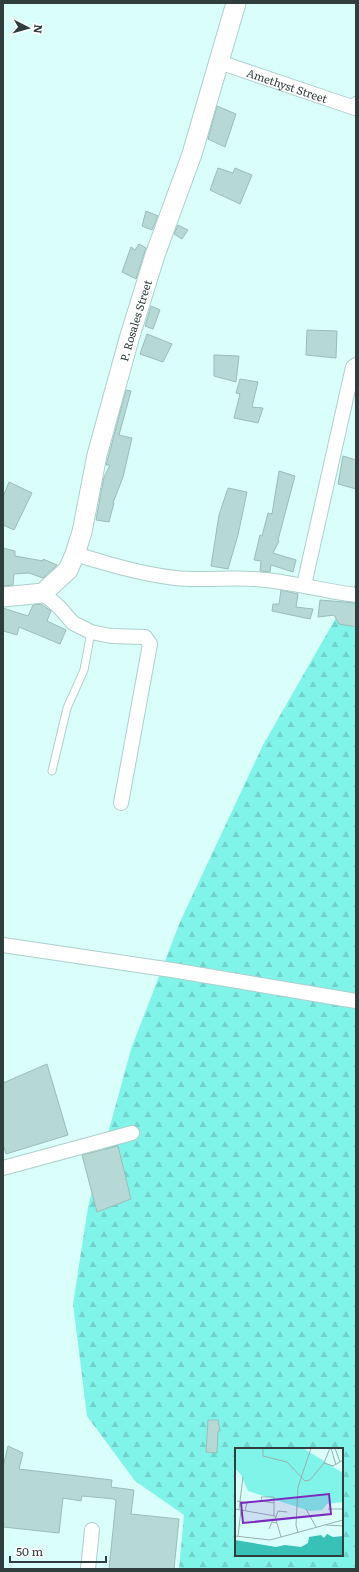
<svg xmlns="http://www.w3.org/2000/svg" width="359" height="1572" font-family="Literata,serif">
<defs>
<pattern id="forest-firs" width="22" height="20" patternUnits="userSpaceOnUse"><rect width="22" height="20" fill="#81f4ea"/><path d="M5 1l3.5 6h-7zM16 11l3.5 6h-7z" fill="#70d2ca"/></pattern>
</defs>
<rect width="100%" height="100%" fill="#dafefa"/>
<path fill="url(#forest-firs)" fill-rule="evenodd" d="M356 583V1569H179L184 1515 135 1481 87 1416 73 1304 88 1207 131 1049 180 922 263 745ZM236 1449H342V1555H236Z"/>
<g fill="#b6d9d5" stroke="#9bbdb9">
<polygon points="217,106 236,114 225,147 208,139"/>
<polygon points="218,168 233,173 235,168 252,175 240,204 210,190"/>
<polygon points="146,211 158,216 152,230 142,226"/>
<polygon points="178,225 188,230 182,239 174,234"/>
<polygon points="139,244 146,248 136,279 122,272 131,247 135,250"/>
<polygon points="151,306 160,310 153,329 145,326"/>
<polygon points="307,330 337,331 336,358 306,355"/>
<polygon points="147,334 172,344 163,362 140,354"/>
<polygon points="214,355 239,356 236,382 214,376"/>
<polygon points="240,379 258,382 252,407 263,408 258,423 234,418 240,394 236,393"/>
<polygon points="126,390 131,391 119,435 132,438 123,477 113,503 114,503 109,522 96,520 104,477 110,465 106,465 108,458"/>
<polygon points="343,456 356,460 356,489 338,484"/>
<polygon points="279,471 295,476 278,540 279,541 273,553 296,560 293,572 271,565 270,572 260,571 261,561 254,560 260,535 262,536 268,513 272,514"/>
<polygon points="9,482 32,493 14,530 3,525 3,497"/>
<polygon points="228,488 247,492 238,535 228,569 211,566 219,515"/>
<polygon points="3,548 15,551 15,556 43,561 43,559 57,565 43,578 29,573 14,574 13,585 3,586"/>
<polygon points="281,590 298,594 296,607 313,609 310,619 272,611 273,604 279,604"/>
<polygon points="320,600 356,603 356,627 339,624 334,615 318,617"/>
<polygon points="41,604 51,611 47,621 66,630 60,644 19,627 17,635 3,631 3,608 28,616 33,605"/>
<polygon points="47,1064 68,1135 6,1154 3,1144 3,1083"/>
<polygon points="118,1146 131,1199 97,1212 82,1155"/>
<polygon points="208,1420 218,1420 220,1431 218,1431 217,1453 206,1452"/>
<polygon points="8,1446 23,1453 19,1469 112,1480 111,1487 134,1490 131,1514 179,1519 174,1569 109,1569 116,1501 114,1499 82,1496 81,1501 63,1498 59,1533 3,1527 3,1467"/>
</g>
<g fill="none" stroke-linecap="round" stroke-linejoin="round">
<g stroke="#adcfcc" stroke-width="9">
<polyline id="lane" points="52,771 67,708 84,670 91,632"/>
</g>
<g stroke="#adcfcc" stroke-width="16">
<g id="street">
<path id="s1" d="M219 62 355 108 356 104"/>
<path d="M75 554C108 564 141 574 175 578 201 581 228 577 254 579 289 581 322 591 356 595"/>
<polyline points="304,585 353,367 356,365"/>
<polyline points="43,593 59,607 73,623 91,632 111,636 145,637 150,644 121,803"/>
<polyline points="3,945 172,970 356,1001"/>
<polyline points="3,1168 132,1133"/>
<polyline points="88,1569 92,1530"/>
</g>
</g>
<g stroke="#adcfcc" stroke-width="21">
<g id="secondary">
<path id="s2" d="M3 597 43 593 68 570 75 554 82 532 97 455 129 339 155 255 192 154 236 3"/>
</g>
</g>
<use href="#lane" stroke="#fff" stroke-width="7"/>
<use href="#street" stroke="#fff" stroke-width="14"/>
<use href="#secondary" stroke="#fff" stroke-width="19"/>
</g>
<g text-anchor="middle" dominant-baseline="central" stroke-width="3.5" stroke-linejoin="round" paint-order="stroke">
<g font-size="11" fill="#2f3d3c" stroke="#fff">
<text stroke="none"><textPath href="#s1" startOffset="72">Amethyst Street</textPath></text>
<text stroke="none"><textPath href="#s2" startOffset="333">P. Rosales Street</textPath></text>
</g>
</g>
<g transform="translate(235 1448)">
<rect width="108" height="108" fill="#dafefa"/>
<path d="M0 0H68L108 25V54L92 56 87 62 75 63 13 43 6 27 0 20Z" fill="#81f4ea"/>
<path d="M92 86 98 89 108 88V108H0V92L41 99 50 97 66 99 73 95 74 89 86 87 89 90Z" fill="#38c1b7"/>
<path fill="none" stroke="#96b1ae" stroke-width="1" d="M28 0V8L52 14 70 33 75 32 89 15M95 0 89 15 98 18 108 12M96 0 101 17M100 0 105 14M2 53 12 55 10 63M0 61 40 68 46 89M4 61 8 29M71 61 81 79M93 61H107L108 64M39 68V49H26L27 53 39 55M41 69 43 63 52 64M91 77 108 78M34 81 37 74 42 75M63 85 61 77 63 39 76 0M0 88 35 92 108 72M3 88 6 62"/>
<path fill="#7b2cbf" fill-opacity="0.15" stroke="#7b2cbf" stroke-width="2" d="M94 46 96 66 8 75 6 55Z"/>
<rect width="108" height="108" fill="none" stroke="#2f3d3c" stroke-width="2"/>
</g>
<rect width="359" height="1572" fill="none" stroke="#2f3d3c" stroke-width="8"/>
<g transform="translate(28 28) rotate(96)" stroke="#ffffff" stroke-width="3" paint-order="stroke">
<path d="M0-3L7 15L0 10L-7 15Z" fill="#2f3d3c"/>
<text y="-6" font-size="11" font-weight="bold" text-anchor="middle" fill="#2f3d3c">N</text>
</g>
<path d="M10 1556v6h96v-6" fill="none" stroke="#2f3d3c" stroke-width="2"/>
<text x="16" y="1556" font-size="12" fill="#2f3d3c" stroke="#ffffff" stroke-width="3" paint-order="stroke">50 m</text>
</svg>
